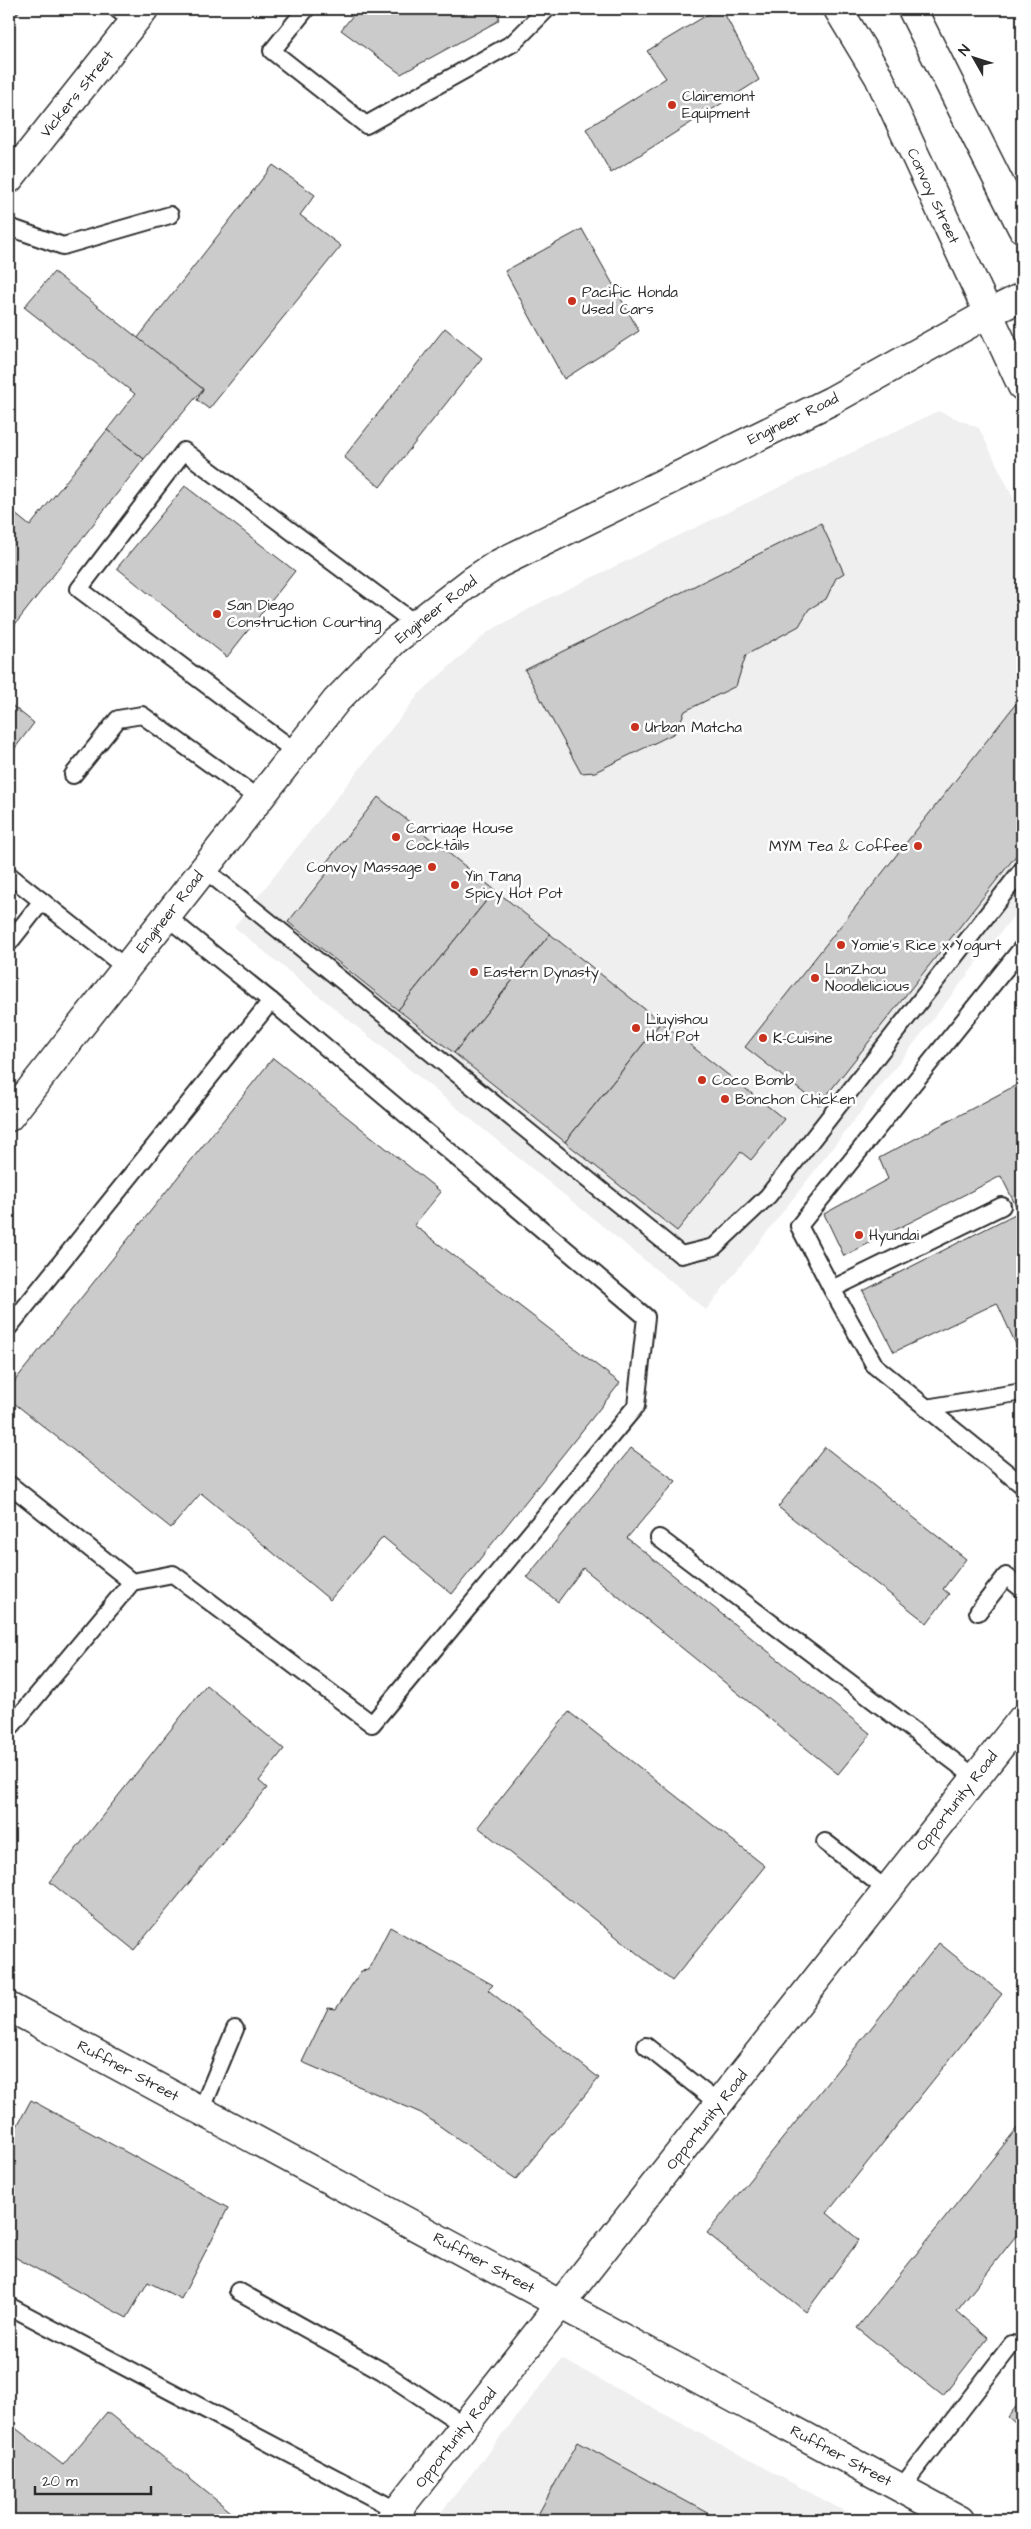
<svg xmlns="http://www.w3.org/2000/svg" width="1031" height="2529" font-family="'Architects Daughter',sans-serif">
<rect width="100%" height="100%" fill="#fff"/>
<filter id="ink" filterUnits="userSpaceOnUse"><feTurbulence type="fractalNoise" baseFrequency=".02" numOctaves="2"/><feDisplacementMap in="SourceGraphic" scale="10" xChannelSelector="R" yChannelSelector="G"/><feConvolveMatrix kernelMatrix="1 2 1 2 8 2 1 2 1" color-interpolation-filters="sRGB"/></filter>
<g filter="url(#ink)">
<g fill="#efefef">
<polygon points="938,411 979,428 1022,516 1022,905 706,1310 234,927 419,694 488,632 545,600"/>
<polygon points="562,2359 861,2520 435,2520"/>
</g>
<g fill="#cbcbcb" stroke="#2b2b2b">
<polygon points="11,9 21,9 17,14"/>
<polygon points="358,9 500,9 501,10 498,21 401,74 341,30"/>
<polygon points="717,9 722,9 759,80 611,173 586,129 666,78 647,51"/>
<polygon points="273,165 315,195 300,215 341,246 209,409 197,400 203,389 137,339"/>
<polygon points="582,229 639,331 564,379 505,271"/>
<polygon points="54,272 203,389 144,459 107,430 135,394 24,307"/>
<polygon points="445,328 482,358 380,487 344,457"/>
<polygon points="107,430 144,459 13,627 9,624 9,509 30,526"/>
<polygon points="185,486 295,571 227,657 117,568"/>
<polygon points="821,523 844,573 836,578 826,599 809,609 799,626 746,655 736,686 685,711 675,733 595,772 581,773 525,670"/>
<polygon points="1022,696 1022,848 819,1105 745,1047"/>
<polygon points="9,703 34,723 9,756"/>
<polygon points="378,797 495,890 398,1010 288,922 330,869 325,864"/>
<polygon points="495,890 550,934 454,1053 398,1010"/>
<polygon points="550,934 661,1022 565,1142 454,1053"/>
<polygon points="661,1022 784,1119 751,1160 741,1152 677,1231 565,1142"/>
<polygon points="273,1058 441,1192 414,1225 620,1383 452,1594 383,1537 330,1600 201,1493 171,1528 9,1399 9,1388"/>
<polygon points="1022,1082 1022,1349 1019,1351 997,1303 894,1352 863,1291 1019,1212 1001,1176 844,1256 824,1214 888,1179 879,1158"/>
<polygon points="825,1447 966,1559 943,1589 949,1594 927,1623 778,1507"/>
<polygon points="631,1448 676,1481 627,1538 871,1734 838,1774 583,1568 558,1602 527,1577"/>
<polygon points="206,1685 284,1749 259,1781 267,1788 134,1950 50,1882"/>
<polygon points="569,1712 765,1866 672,1981 478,1827"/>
<polygon points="390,1927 493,1985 488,1990 599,2078 516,2179 421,2113 302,2062 328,2008 336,2009 361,1971 368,1970"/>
<polygon points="939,1943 1002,1994 827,2213 859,2240 806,2312 707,2233"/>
<polygon points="31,2100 228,2208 181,2299 148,2282 127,2318 9,2254 9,2141"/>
<polygon points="1022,2122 1022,2228 957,2311 988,2338 943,2396 857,2328"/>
<polygon points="1022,2399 1022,2429 1008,2417"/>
<polygon points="107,2412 241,2520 9,2520 9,2423 63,2465"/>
<polygon points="578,2442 720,2520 535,2520"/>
</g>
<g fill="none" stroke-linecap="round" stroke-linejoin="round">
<g stroke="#2b2b2b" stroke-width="20">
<g id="service">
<polyline points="117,9 134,22"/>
<polyline points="306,9 272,51 366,125 513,43 547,9"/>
<polyline points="9,227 63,246 170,215"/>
<polyline points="296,752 79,589 184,451 417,625"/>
<polyline points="73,775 118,719 142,715 259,799"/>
<polyline points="204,869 681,1255 714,1247 768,1196 1022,870"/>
<polyline points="9,875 126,968"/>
<polyline points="9,943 42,901"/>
<polyline points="1002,1206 832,1289 799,1226 1022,948"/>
<polyline points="832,1289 875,1366 1022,1485"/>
<polyline points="9,1327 271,1001"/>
<polyline points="926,1408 1022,1392"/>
<polyline points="9,1484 132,1582"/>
<polyline points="659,1538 976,1778"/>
<polyline points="978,1612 1006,1576 1022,1589"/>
<polyline points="9,1729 132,1582 173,1574 372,1724 636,1406 646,1317 271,1001 167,917"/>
<polyline points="825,1842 887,1890"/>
<polyline points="646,2046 719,2104"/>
<polyline points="201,2111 235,2029"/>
<polyline points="238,2291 382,2371 465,2426"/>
<polyline points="9,2306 398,2511"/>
<polyline points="901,2488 1012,2344"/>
</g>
</g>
<g stroke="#2b2b2b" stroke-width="31">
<g id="minor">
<polyline points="9,179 144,9"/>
<polyline points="9,1117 336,701 394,641 472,581 498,564 831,401 987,314"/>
</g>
</g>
<g stroke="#2b2b2b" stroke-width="31">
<g id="tertiary">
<polyline points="987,314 1022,297"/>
<polyline points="9,2007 960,2520"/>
<polyline points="390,2520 1022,1719"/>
</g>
</g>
<g stroke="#2b2b2b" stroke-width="31">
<g id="primary">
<polyline points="838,9 879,77 1022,386"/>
<polyline points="912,9 1022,228"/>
</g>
</g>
<use href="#service" stroke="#fff" stroke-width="16"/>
<use href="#minor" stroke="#fff" stroke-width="28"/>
<use href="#tertiary" stroke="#fff" stroke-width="28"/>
<use href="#primary" stroke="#fff" stroke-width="28"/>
</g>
</g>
<g fill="#c8321e" stroke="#fff" stroke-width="2">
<circle cx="672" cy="105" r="5"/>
<circle cx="572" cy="301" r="5"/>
<circle cx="217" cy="614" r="5"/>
<circle cx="635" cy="727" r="5"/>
<circle cx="396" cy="837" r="5"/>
<circle cx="918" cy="846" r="5"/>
<circle cx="432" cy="867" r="5"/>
<circle cx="455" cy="885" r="5"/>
<circle cx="841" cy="945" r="5"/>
<circle cx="474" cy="972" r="5"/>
<circle cx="815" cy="978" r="5"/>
<circle cx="636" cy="1028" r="5"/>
<circle cx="763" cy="1038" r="5"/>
<circle cx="702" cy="1080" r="5"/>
<circle cx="725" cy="1099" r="5"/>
<circle cx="859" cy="1235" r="5"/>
</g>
<g text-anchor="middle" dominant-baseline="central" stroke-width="5" stroke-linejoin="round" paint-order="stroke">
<g font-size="15" fill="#2b2b2b" stroke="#fff">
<text transform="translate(77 94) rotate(-51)">Vickers Street</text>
<text transform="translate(933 196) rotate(65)">Convoy Street</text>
<text transform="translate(793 419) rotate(-26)">Engineer Road</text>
<text transform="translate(436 610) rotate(-38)">Engineer Road</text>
<text transform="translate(170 912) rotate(-52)">Engineer Road</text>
<text transform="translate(957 1801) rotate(-52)">Opportunity Road</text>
<text transform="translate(128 2071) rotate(28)">Ruffner Street</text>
<text transform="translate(707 2120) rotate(-52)">Opportunity Road</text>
<text transform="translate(484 2263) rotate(28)">Ruffner Street</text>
<text transform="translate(456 2438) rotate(-52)">Opportunity Road</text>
<text transform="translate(841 2456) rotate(28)">Ruffner Street</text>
</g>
<g font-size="15" fill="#2b2b2b" stroke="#fff" text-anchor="start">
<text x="682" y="96">Clairemont<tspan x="682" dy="17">Equipment</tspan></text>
<text x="582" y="292">Pacific Honda<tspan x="582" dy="17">Used Cars</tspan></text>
<text x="227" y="605">San Diego<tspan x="227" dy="17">Construction Courting</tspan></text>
<text x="645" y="727">Urban Matcha</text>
<text x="406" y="828">Carriage House<tspan x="406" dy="17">Cocktails</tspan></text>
<text x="908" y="846" text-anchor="end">MYM Tea &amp; Coffee</text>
<text x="422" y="867" text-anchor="end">Convoy Massage</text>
<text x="465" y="876">Yin Tang<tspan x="465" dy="17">Spicy Hot Pot</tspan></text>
<text x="851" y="945">Yomie's Rice x Yogurt</text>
<text x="825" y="969">LanZhou<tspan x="825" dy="17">Noodlelicious</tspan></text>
<text x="484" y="972">Eastern Dynasty</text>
<text x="646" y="1019">Liuyishou<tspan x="646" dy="17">Hot Pot</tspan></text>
<text x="773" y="1038">K-Cuisine</text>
<text x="712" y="1080">Coco Bomb</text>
<text x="735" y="1099">Bonchon Chicken</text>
<text x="869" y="1235">Hyundai</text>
</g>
</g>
<rect width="1031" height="2529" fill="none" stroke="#fff" stroke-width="30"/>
<rect x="15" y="15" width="1001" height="2499" fill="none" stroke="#2b2b2b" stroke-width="2" filter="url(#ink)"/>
<g transform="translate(974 58) rotate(309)" stroke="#ffffff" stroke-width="4" paint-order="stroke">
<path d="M0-4L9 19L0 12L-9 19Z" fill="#2b2b2b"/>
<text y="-8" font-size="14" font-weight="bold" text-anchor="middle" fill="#2b2b2b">N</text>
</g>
<path d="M35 2486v8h116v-8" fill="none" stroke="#2b2b2b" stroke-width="2.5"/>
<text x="42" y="2486" font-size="15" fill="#2b2b2b" stroke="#ffffff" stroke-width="4" paint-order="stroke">20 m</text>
</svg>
